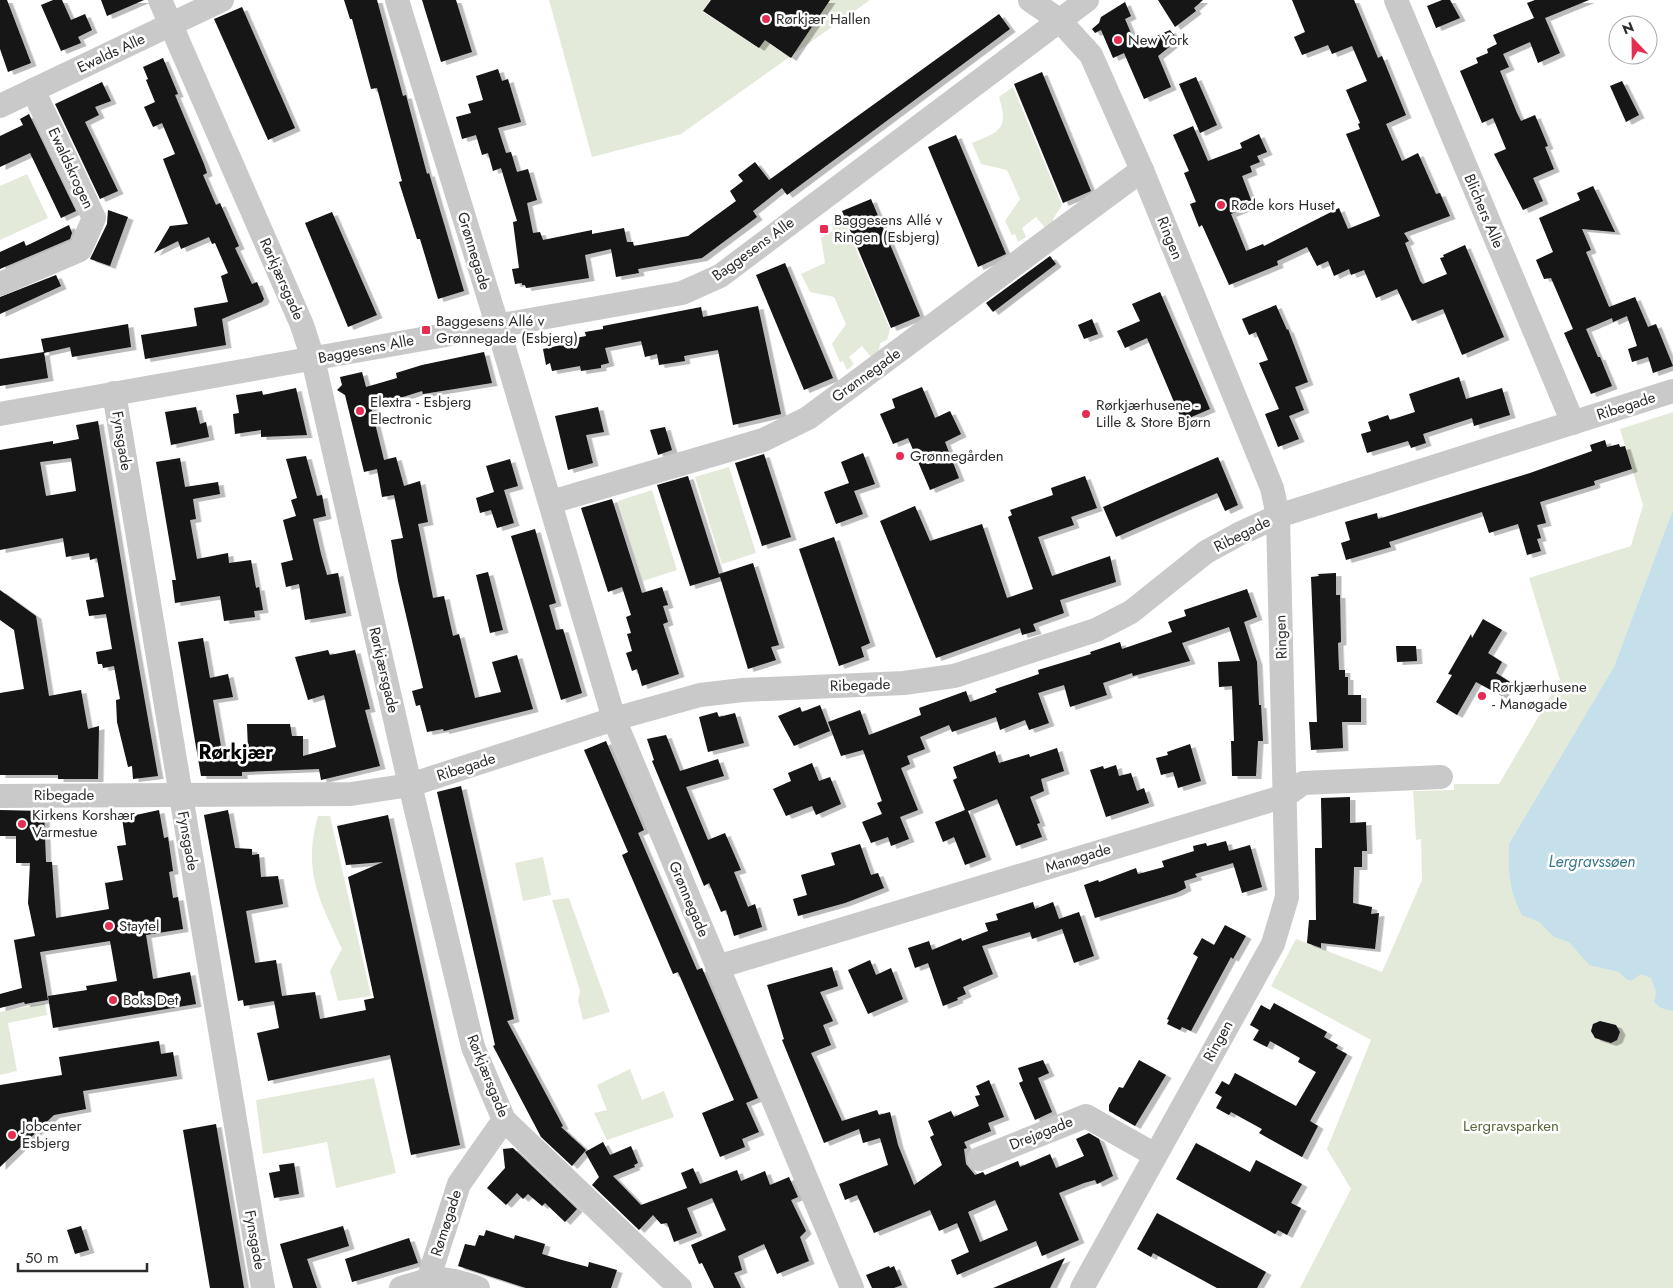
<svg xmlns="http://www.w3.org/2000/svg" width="1673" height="1288" font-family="Jost,sans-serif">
<defs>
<filter id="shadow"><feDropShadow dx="5.5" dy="3" stdDeviation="0" flood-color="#0004"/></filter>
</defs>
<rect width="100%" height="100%" fill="#fff"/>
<g fill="#e4ead9">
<polygon points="549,0 710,0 703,12 759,48 765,40 830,0 870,0 681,134 592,157"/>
<path d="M1013 87 1062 205 1053 219 1055 222 1046 229 1036 217 1022 228 1026 237 1018 242 1015 234 1012 235 1005 221 1020 199 1007 170 981 164 972 143C1000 131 1009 130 999 97Z"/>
<polygon points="27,174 48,218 0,240 0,186"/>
<polygon points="841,214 890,329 887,340 880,343 879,351 872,358 862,346 849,357 854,364 847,370 843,361 840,362 832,344 846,324 834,297 810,292 801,274 825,263 821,238 834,230 831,224"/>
<polygon points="1673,412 1673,1288 1300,1288 1351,1189 1327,1149 1371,1040 1271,986 1296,939 1382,972 1422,880 1421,839 1416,840 1413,791 1454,790 1454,784 1499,784 1560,680 1529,578 1631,546 1643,505 1620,429"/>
<polygon points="729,467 756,553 722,564 695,477"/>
<polygon points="652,490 677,570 643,581 618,501"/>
<path d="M318 816H330L371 996 338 1001 330 971 342 949C320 901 302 871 318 816Z"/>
<polygon points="543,857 551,895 523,901 515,863"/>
<polygon points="569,898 610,1012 583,1020 578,1000 580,991 552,900"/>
<polygon points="45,1003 47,1015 8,1023 17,1071 0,1075 0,1012"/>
<polygon points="630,1069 642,1100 664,1091 674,1117 607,1140 594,1113 607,1110 597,1085"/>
<polygon points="374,1078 396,1173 336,1188 327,1142 263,1154 256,1100"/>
</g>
<path fill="#c5e0ea" d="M1673 510V1011L1661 1008 1654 1002 1656 992 1651 978 1641 974 1631 981 1626 979 1619 972 1589 965 1569 942 1554 937 1539 922 1522 915C1509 892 1508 870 1509 844L1614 667Z"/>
<g fill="#131313" fill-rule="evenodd" filter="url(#shadow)">
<polygon points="0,0 7,0 31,63 8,72 0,49"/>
<polygon points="53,0 62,0 71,20 85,14 92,30 78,37 81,43 61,51 41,5"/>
<polygon points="101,0 144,0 107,16"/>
<polygon points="344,0 377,0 403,96 406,95 427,174 429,173 464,291 438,299 420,239 417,239 399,182 402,181 377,88 371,89 352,19 350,19"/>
<polygon points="422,0 456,0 472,52 441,62"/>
<polygon points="711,0 830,0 791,58 765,40 759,48 703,11"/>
<polygon points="1158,0 1203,0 1194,8 1196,11 1175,27"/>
<polygon points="1292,0 1354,0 1378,58 1382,56 1406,115 1386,124 1402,161 1418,153 1436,194 1440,193 1450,216 1404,233 1409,241 1405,243 1420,281 1423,284 1447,274 1440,258 1444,257 1443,255 1465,245 1504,337 1462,355 1443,309 1412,321 1397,289 1376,298 1364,270 1351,275 1349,269 1334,276 1328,261 1317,266 1307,247 1277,261 1278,265 1229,285 1202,225 1199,227 1190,204 1196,202 1184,173 1189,171 1173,135 1193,126 1208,161 1242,148 1240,143 1259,134 1267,152 1257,156 1260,162 1250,166 1252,172 1242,176 1253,205 1231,214 1246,251 1263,244 1264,246 1339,208 1348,229 1380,216 1346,134 1360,129 1358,124 1360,123 1346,90 1367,81 1352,46 1332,54 1328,45 1302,55 1294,37 1305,32"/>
<polygon points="1442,0 1450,0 1460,18 1436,28 1427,6"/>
<polygon points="1535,0 1589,0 1545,18 1560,53 1538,63 1530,42 1503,54 1509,67 1500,71 1517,113 1521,121 1535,115 1548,146 1545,147 1554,169 1533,178 1543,201 1523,210 1494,154 1506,149 1493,118 1482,123 1460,71 1478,63 1476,58 1488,53 1487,49 1497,44 1493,35 1534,18 1527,3"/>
<polygon points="1125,2 1131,16 1125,19 1136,45 1170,30 1178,40 1158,56 1171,87 1144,99 1124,53 1113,58 1101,30 1095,33 1092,29 1099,23 1101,17"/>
<polygon points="242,7 295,128 268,140 214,19"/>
<polygon points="999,14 1010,29 787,195 782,188 753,211 757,217 702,258 638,269 639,273 616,277 611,249 585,255 589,278 526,288 525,285 522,285 522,283 515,284 512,269 519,268 513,222 517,221 501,168 493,171 488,153 482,155 476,135 462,139 456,117 471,113 468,104 483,100 476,76 498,69 502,81 508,79 521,122 498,128 506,153 511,152 517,172 528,169 537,200 527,203 533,233 540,232 543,240 592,230 592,234 624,228 627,242 633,242 634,246 688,236 736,201 730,191 743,181 738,175 755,162 769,180"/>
<polygon points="163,58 178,94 175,95 204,164 207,173 203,175 216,205 220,203 239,246 235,248 252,284 257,282 264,299 262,302 222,319 226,345 145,359 141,335 197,326 194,308 228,302 221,276 228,273 215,243 212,244 209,237 181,249 178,241 154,253 170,226 188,224 163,159 175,154 162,123 153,127 144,107 155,102 146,80 148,79 143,67"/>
<polygon points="1042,72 1091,191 1063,203 1014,84"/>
<polygon points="1196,77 1217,125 1200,133 1179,84"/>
<polygon points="1622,81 1639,115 1626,122 1610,86"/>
<polygon points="102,82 111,101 95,107 99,115 85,122 118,191 100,199 55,104"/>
<polygon points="29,114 76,211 61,218 30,153 0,167 0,136 23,125 20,119"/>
<polygon points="956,135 1006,254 978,267 928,147"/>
<polygon points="1593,186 1615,232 1582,229 1591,250 1586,252 1609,307 1635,297 1648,327 1656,324 1673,366 1653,373 1648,357 1632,362 1628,349 1637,346 1627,316 1613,322 1612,318 1586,329 1598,357 1600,357 1612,386 1591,394 1564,333 1573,329 1551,278 1544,279 1536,260 1553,252 1539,218 1580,200 1577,193"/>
<polygon points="871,199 920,316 891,328 842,211"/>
<polygon points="108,210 128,217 110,266 90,259 107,224"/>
<polygon points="332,212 377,315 348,327 305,223"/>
<polygon points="69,225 72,233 70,239 0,269 0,252 24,241 26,246"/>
<polygon points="1050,256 1056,264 993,312 986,303"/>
<polygon points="785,263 833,378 804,390 756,275"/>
<polygon points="56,275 61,286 0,314 0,297"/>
<polygon points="1160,292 1210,409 1182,421 1147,338 1125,348 1117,331 1140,321 1132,304"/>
<polygon points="1276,305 1287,330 1288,329 1308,382 1295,387 1304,410 1289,416 1299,439 1278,447 1265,414 1279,409 1259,363 1268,360 1256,332 1249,335 1242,319"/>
<polygon points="758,306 781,414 733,425 718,350 684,356 685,361 659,365 657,354 645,357 641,341 605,348 609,363 601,365 601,368 581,371 580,366 552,371 550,363 546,365 543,349 566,344 565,340 586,336 585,332 603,329 603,326 701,307 703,317"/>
<polygon points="1092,319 1098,334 1084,339 1078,325"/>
<polygon points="128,324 131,347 72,357 70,347 44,353 41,339"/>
<polygon points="44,352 48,378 0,386 0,359"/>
<polygon points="484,352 492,383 423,394 422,391 371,407 384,460 396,457 404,486 420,481 428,522 418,524 433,598 444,596 453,636 459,634 475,698 501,692 492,662 517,655 533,709 444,731 443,729 427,732 420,705 416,706 412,691 423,688 398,581 391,540 403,538 394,495 382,497 377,469 364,472 345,395 337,390 342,385 340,377 362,372 366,387 397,378 396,373 422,365"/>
<polygon points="1459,377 1466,399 1502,388 1510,415 1474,426 1472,418 1423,434 1426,443 1411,448 1408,441 1367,453 1361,434 1371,431 1368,422 1388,415 1390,420 1415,412 1409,394"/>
<polygon points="922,387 935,418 950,411 961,434 945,442 959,478 930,490 908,438 893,444 880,414 895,408 892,399"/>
<polygon points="296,388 307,435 261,437 261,430 235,434 233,414 239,413 236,395 262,391 263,395"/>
<polygon points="196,407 200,424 206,422 209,437 171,445 165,412"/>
<polygon points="598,407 604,432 586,435 593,463 568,470 555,416"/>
<path d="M98 421 131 622 158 776 133 779 132 766 128 767 117 722 116 700 120 699 114 666 103 668 102 664H98L96 652 112 649 106 614 89 616 86 600 104 597 97 558 90 560 89 553 66 557 63 538 0 550V450L53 441V444L79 439 76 425ZM71 458 76 491 46 496 40 462Z"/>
<polygon points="665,427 672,450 658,455 650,430"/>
<polygon points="1605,440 1607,447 1619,444 1620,447 1625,446 1632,469 1594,481 1595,485 1540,502 1546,523 1537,525 1541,538 1537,539 1541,551 1527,555 1518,524 1489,533 1482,512 1389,542 1391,547 1346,560 1341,543 1350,540 1345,522 1377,513 1378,519 1530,473 1592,451 1590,445"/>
<polygon points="863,453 875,484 854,491 863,514 836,524 824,492 849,483 841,462"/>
<polygon points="764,454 791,537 762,546 735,463"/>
<polygon points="306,456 317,496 322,495 326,516 313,519 321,554 327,575 338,573 346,613 305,620 299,584 286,587 281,563 293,560 283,520 296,516 291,500 297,498 286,459"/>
<polygon points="1218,457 1238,505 1225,511 1217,493 1116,537 1103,507"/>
<polygon points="180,458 185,487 218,482 220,494 193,499 196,519 190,520 197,559 228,553 229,563 251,560 256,588 259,587 263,610 254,611 255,617 224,621 220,596 175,603 172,580 176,580 156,462"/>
<polygon points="510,459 518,486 504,490 514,523 497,528 491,510 480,513 476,498 494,492 486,466"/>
<polygon points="688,476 719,574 753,563 779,645 771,647 776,660 748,669 720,577 690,586 657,485"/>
<polygon points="1085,476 1097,508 1071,517 1074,525 1038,537 1052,576 1110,556 1116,582 1060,600 1064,613 1033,624 1036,631 1022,635 1020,628 936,658 880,521 915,506 930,541 982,524 1007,598 1033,589 1008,517 1012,515 1010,510 1053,495 1051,488"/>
<polygon points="612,499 642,593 662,587 668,605 663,606 668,622 663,624 679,674 642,686 637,669 632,671 626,653 632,651 627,634 631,633 626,617 631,615 622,587 608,592 581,508"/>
<polygon points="535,529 556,603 549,605 556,630 563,629 582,693 561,700 511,536"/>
<polygon points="834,537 870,643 861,647 864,657 839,666 799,549"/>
<polygon points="488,572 503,630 490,633 476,575"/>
<polygon points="1336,573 1336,595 1340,595 1341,642 1338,643 1339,670 1345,670 1345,677 1348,677 1348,695 1361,695 1361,722 1342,722 1343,748 1311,750 1309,722 1317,722 1311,577 1319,576 1318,574"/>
<polygon points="1247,589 1257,617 1244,622 1257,662 1259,705 1261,705 1263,741 1258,741 1256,776 1232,776 1231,741 1234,741 1232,686 1219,687 1218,662 1240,661 1229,627 1182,643 1190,661 1133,676 1132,673 1103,683 1107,695 1070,707 1064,685 1038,693 1049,723 1029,730 1025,720 1000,730 996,717 952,732 949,725 920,737 925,749 907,756 910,764 901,768 918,810 900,817 909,839 891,846 888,837 871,843 862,822 882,814 877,803 882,801 863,750 841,756 828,722 860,710 869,735 921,715 919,708 966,691 970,702 997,692 995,689 1039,674 1038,670 1091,654 1090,652 1120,642 1122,649 1172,632 1168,622 1186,616 1184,610"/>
<polygon points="0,590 36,616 49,696 81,690 88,729 99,726 98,779 58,779 58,775 0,775 0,693 24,689 14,630 0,620"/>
<polygon points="1483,619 1502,630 1488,653 1502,662 1496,673 1510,682 1502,696 1476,682 1457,715 1436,702 1452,675 1448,674 1471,634 1472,638"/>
<polygon points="203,638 210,678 228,674 233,697 213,700 222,752 248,751 247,724 290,724 292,736 303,736 303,756 336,747 324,695 308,700 295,657 328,650 330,655 355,650 370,709 365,710 380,766 321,780 319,769 242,772 242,776 201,776 178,642"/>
<polygon points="1396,646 1416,646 1417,661 1397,662"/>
<polygon points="820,705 830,731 794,746 778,716 800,707 802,712"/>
<polygon points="717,712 719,717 735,713 744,743 708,752 699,717"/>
<polygon points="666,735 680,771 718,759 724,776 686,787 708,840 725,833 741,870 734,872 748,907 755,904 762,927 734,936 726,910 721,912 709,883 704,886 652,761 654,760 647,739"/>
<polygon points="606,741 644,830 638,833 697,970 702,968 758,1098 746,1103 759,1132 742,1139 745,1147 720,1157 702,1113 734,1100 678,972 673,974 622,855 628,852 584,750"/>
<polygon points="1190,744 1201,781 1178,788 1173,772 1161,775 1156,758 1168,755 1167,752"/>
<polygon points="1057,748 1064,771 1041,779 1044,791 1030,797 1040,823 1037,824 1042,837 1016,846 997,799 968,811 986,857 965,865 954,837 943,842 935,822 965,810 953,780 957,778 953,767 995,751 999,763 1029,754 1030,757"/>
<polygon points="812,763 819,781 830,777 841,804 816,815 812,806 786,816 773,789 791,781 788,773"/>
<polygon points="1116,765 1119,776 1131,773 1137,791 1144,788 1149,803 1106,817 1090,770 1103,766 1104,769"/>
<polygon points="461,786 514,1019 507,1021 563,1126 561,1127 586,1150 572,1166 541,1137 493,1046 495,1045 437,792"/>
<polygon points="1350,797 1350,823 1366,822 1367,851 1362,851 1362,867 1354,867 1353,903 1372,907 1371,914 1379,913 1375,949 1321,943 1321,948 1307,943 1309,920 1316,920 1315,848 1322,848 1321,798"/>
<polygon points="0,810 44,811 46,862 52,862 56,918 109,909 105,883 123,880 117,846 126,845 122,818 159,810 164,838 168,837 173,871 169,872 173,898 178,897 183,929 146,935 153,979 190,972 196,1004 53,1028 48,996 87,990 86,986 117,981 110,941 40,952 48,1000 25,1004 24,1002 0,1008 0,994 22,988 14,940 35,936 28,903 30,863 16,863 16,836 0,836"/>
<polygon points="228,810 235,848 252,849 252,855 259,854 261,877 278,876 283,904 246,911 255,963 276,960 282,996 315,992 320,1019 366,1010 364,1000 374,998 348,877 383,862 346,865 337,826 388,815 460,1145 411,1155 390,1055 268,1081 257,1033 279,1028 274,1001 244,1006 243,1000 238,1001 204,815"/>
<polygon points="1226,841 1229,851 1250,845 1262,887 1242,893 1233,863 1195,874 1197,877 1184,881 1186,888 1176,893 1095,918 1084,885 1098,880 1099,882 1136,868 1138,874 1164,867 1162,861 1194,851 1193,846 1206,843 1207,846"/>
<polygon points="860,844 871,875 878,873 884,888 845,903 798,916 793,899 807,895 801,875 835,865 831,853"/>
<polygon points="1033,902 1035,909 1053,902 1059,919 1079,912 1094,956 1074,963 1062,929 1032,939 1030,932 982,946 993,974 963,987 966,994 957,998 958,1000 943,1006 928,963 915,968 908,948 929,941 932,950 961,938 962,941 988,931 985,923 998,920 996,914"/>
<polygon points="1225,925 1246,936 1233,959 1231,957 1191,1031 1182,1027 1180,1030 1167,1024 1169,1020 1167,1019 1198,957 1193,954 1202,938 1214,945"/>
<polygon points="870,960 876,975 891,968 903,999 868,1014 848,970"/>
<path d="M832 967 838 986 820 992 833 1021 823 1025 831 1045 811 1053 842 1121 877 1110 879 1115 890 1112 898 1145 914 1185 942 1165 930 1137 934 1135 928 1121 951 1111 954 1117 979 1106 975 1096 980 1095 976 1086 989 1080 1004 1117 988 1123 991 1131 964 1142 967 1148 964 1149 966 1164 975 1175 983 1172 985 1175 1018 1161 1020 1167 1050 1154 1056 1168 1084 1156 1076 1139 1089 1133 1099 1139 1113 1176 1097 1184 1095 1180 1084 1183 1059 1193 1079 1240 1042 1256 1036 1241 957 1275 951 1260 969 1252 957 1223 939 1231 930 1210 874 1233 857 1195 845 1200 839 1184 888 1165 880 1138 863 1143 859 1129 824 1143 782 1040 784 1039 767 985ZM995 1200 1008 1230 980 1242 968 1212Z"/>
<polygon points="1274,1003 1327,1032 1324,1037 1338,1045 1336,1048 1347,1054 1310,1121 1318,1126 1302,1157 1259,1133 1262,1129 1231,1112 1229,1115 1216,1108 1222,1097 1215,1093 1222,1081 1229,1085 1235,1073 1296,1106 1316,1072 1298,1062 1300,1058 1270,1041 1267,1047 1253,1040 1259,1030 1250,1025 1261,1005 1270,1010"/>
<polygon points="1600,1021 1616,1025 1620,1032 1617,1040 1611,1043 1595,1038 1591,1031 1593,1024"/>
<polygon points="159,1041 161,1054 173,1052 177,1076 83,1091 86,1109 54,1115 0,1167 0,1085 62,1075 59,1057"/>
<polygon points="1043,1060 1049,1073 1038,1078 1052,1112 1035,1120 1019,1083 1023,1081 1018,1068"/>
<polygon points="1139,1060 1166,1075 1135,1126 1109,1111 1109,1105 1119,1087 1123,1088"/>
<polygon points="216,1124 244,1288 210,1288 183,1130"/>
<polygon points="603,1142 610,1155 631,1146 638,1163 634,1165 635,1167 613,1176 641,1205 687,1188 681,1173 693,1168 700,1184 737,1170 741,1181 765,1171 770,1185 789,1177 798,1197 791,1200 806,1231 800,1237 809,1261 777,1274 764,1244 738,1256 742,1270 734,1273 741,1288 714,1288 702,1263 699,1264 691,1245 726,1230 712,1198 687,1208 697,1233 674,1242 667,1223 661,1224 653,1215 639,1230 592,1185 599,1177 585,1152"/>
<polygon points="1196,1143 1250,1172 1256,1160 1302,1184 1291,1203 1301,1208 1287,1235 1278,1230 1275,1234 1176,1179"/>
<polygon points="513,1148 577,1209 565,1222 545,1203 542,1206 528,1194 523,1199 517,1193 506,1205 487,1188 505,1168 503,1149"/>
<polygon points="294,1163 299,1194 274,1198 269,1173 280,1171 279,1165"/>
<polygon points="1157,1213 1266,1272 1257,1288 1217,1288 1153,1253 1151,1257 1137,1249"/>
<polygon points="81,1226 89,1250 75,1254 67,1230"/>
<polygon points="343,1226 349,1246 307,1259 317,1288 293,1288 280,1244"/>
<polygon points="486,1230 514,1239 515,1235 545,1244 542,1254 562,1260 588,1267 589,1262 617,1270 611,1288 526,1288 458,1266 465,1244 475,1246 479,1235 484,1236"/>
<polygon points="409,1238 418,1263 352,1282 345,1259"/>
<polygon points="1065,1258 1050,1288 993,1288"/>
<polygon points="889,1266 890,1268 894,1266 902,1285 894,1288 872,1288 866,1275"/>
</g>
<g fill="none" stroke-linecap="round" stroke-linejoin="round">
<g stroke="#c9c9c9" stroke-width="24">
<polyline points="160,0 302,325 313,359 410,785 473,1047 504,1120 680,1288"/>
<polyline points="397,0 497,324 614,719 852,1288"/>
<polyline points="1030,0 1059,20 1091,55 1142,170 1272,488 1278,516 1287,897 1273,944 1082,1288"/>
<polyline points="1396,0 1573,423"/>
<polyline points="0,106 222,0"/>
<polyline points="0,284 80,250 94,218 33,90"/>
<polyline points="114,393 263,1288"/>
<polyline points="0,414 682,293 720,276 1087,0"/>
<polyline points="551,502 763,440 808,418 1142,170"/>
<polyline points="0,796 351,794 410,785 614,719 700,695 743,690 904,683 954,676 1096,630 1131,612 1206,552 1239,534 1278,516 1673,391"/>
<polyline points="717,967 1285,796 1303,783 1441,777"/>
<polyline points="979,1159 1086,1116 1155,1155"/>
<polyline points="428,1280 459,1184 504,1120"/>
<path d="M401 1288C437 1277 443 1276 478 1288"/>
</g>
</g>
<g fill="#e52c51" stroke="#fff" stroke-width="2">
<circle cx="766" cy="19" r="5"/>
<circle cx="1118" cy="40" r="5"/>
<circle cx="1221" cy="205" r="5"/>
<rect x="819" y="224" width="10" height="10" rx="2.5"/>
<rect x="421" y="325" width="10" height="10" rx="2.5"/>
<circle cx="360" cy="411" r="5"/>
<circle cx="1086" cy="414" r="5"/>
<circle cx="900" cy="456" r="5"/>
<circle cx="1482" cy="696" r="5"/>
<circle cx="22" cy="824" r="5"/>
<circle cx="109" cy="926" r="5"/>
<circle cx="113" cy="1000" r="5"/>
<circle cx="12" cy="1135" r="5"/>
</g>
<g text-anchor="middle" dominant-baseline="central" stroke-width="5" stroke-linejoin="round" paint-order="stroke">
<g font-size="15" fill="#2c2c2c" stroke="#fff" text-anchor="start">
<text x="776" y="19">Rørkjær Hallen</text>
<text x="1128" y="40">New York</text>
<text x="1231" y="205">Røde kors Huset</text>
<text x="834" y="220">Baggesens Allé v<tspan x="834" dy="17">Ringen (Esbjerg)</tspan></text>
<text x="436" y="321">Baggesens Allé v<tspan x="436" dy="17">Grønnegade (Esbjerg)</tspan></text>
<text x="370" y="402">Elextra - Esbjerg<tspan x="370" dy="17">Electronic</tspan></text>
<text x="1096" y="405">Rørkjærhusene -<tspan x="1096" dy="17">Lille &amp; Store Bjørn</tspan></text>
<text x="910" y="456">Grønnegården</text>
<text x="1492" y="687">Rørkjærhusene<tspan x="1492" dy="17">- Manøgade</tspan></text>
<text x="32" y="815">Kirkens Korshær<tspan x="32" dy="17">Varmestue</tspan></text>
<text x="119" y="926">Staytel</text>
<text x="123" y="1000">Boks Det</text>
<text x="22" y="1126">Jobcenter<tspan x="22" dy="17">Esbjerg</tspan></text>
</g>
<g font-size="15" fill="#2c2c2c" stroke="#fff">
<text transform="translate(111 53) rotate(-25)">Ewalds Alle</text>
<text transform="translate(71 168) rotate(65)">Ewaldskrogen</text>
<text transform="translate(1484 211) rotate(67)">Blichers Alle</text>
<text transform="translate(1170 238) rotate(68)">Ringen</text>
<text transform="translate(753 249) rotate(-36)">Baggesens Alle</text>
<text transform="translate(474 251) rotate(73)">Grønnegade</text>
<text transform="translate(282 279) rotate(66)">Rørkjærsgade</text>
<text transform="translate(366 349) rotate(-11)">Baggesens Alle</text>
<text transform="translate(866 375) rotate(-36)">Grønnegade</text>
<text transform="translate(1626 406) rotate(-18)">Ribegade</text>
<text transform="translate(122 441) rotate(81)">Fynsgade</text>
<text transform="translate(1242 534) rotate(-27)">Ribegade</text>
<text transform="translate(1281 637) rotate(-92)">Ringen</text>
<text transform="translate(384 670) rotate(77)">Rørkjærsgade</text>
<text transform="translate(860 685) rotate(-2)">Ribegade</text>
<text transform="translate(466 767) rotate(-18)">Ribegade</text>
<text x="64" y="795">Ribegade</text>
<text transform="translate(188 841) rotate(80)">Fynsgade</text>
<text transform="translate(1078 858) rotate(-17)">Manøgade</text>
<text transform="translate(689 899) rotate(67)">Grønnegade</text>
<text transform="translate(1218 1041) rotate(-61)">Ringen</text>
<text transform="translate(488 1076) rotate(68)">Rørkjærsgade</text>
<text transform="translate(1041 1133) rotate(-22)">Drejøgade</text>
<text transform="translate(446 1223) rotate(-72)">Rømøgade</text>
<text transform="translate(255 1240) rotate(80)">Fynsgade</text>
</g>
<g font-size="15" fill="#55673a" stroke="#fff">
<text x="1511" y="1126">Lergravsparken</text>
</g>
<g font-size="16" font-style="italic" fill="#3b788d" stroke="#fff">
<text x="1592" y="861">Lergravssøen</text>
</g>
<g font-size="20" font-weight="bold" fill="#000" stroke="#fff">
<text x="236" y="752">Rørkjær</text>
</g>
</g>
<g transform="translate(1633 40) rotate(338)"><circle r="24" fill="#ffffff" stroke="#ababab"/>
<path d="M0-4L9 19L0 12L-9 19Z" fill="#e52c51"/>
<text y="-8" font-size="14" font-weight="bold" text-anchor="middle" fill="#2c2c2c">N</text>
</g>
<path d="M18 1263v8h129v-8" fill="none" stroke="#2c2c2c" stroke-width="2.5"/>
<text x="25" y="1263" font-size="15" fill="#2c2c2c" stroke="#ffffff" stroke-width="4" paint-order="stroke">50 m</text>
</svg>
